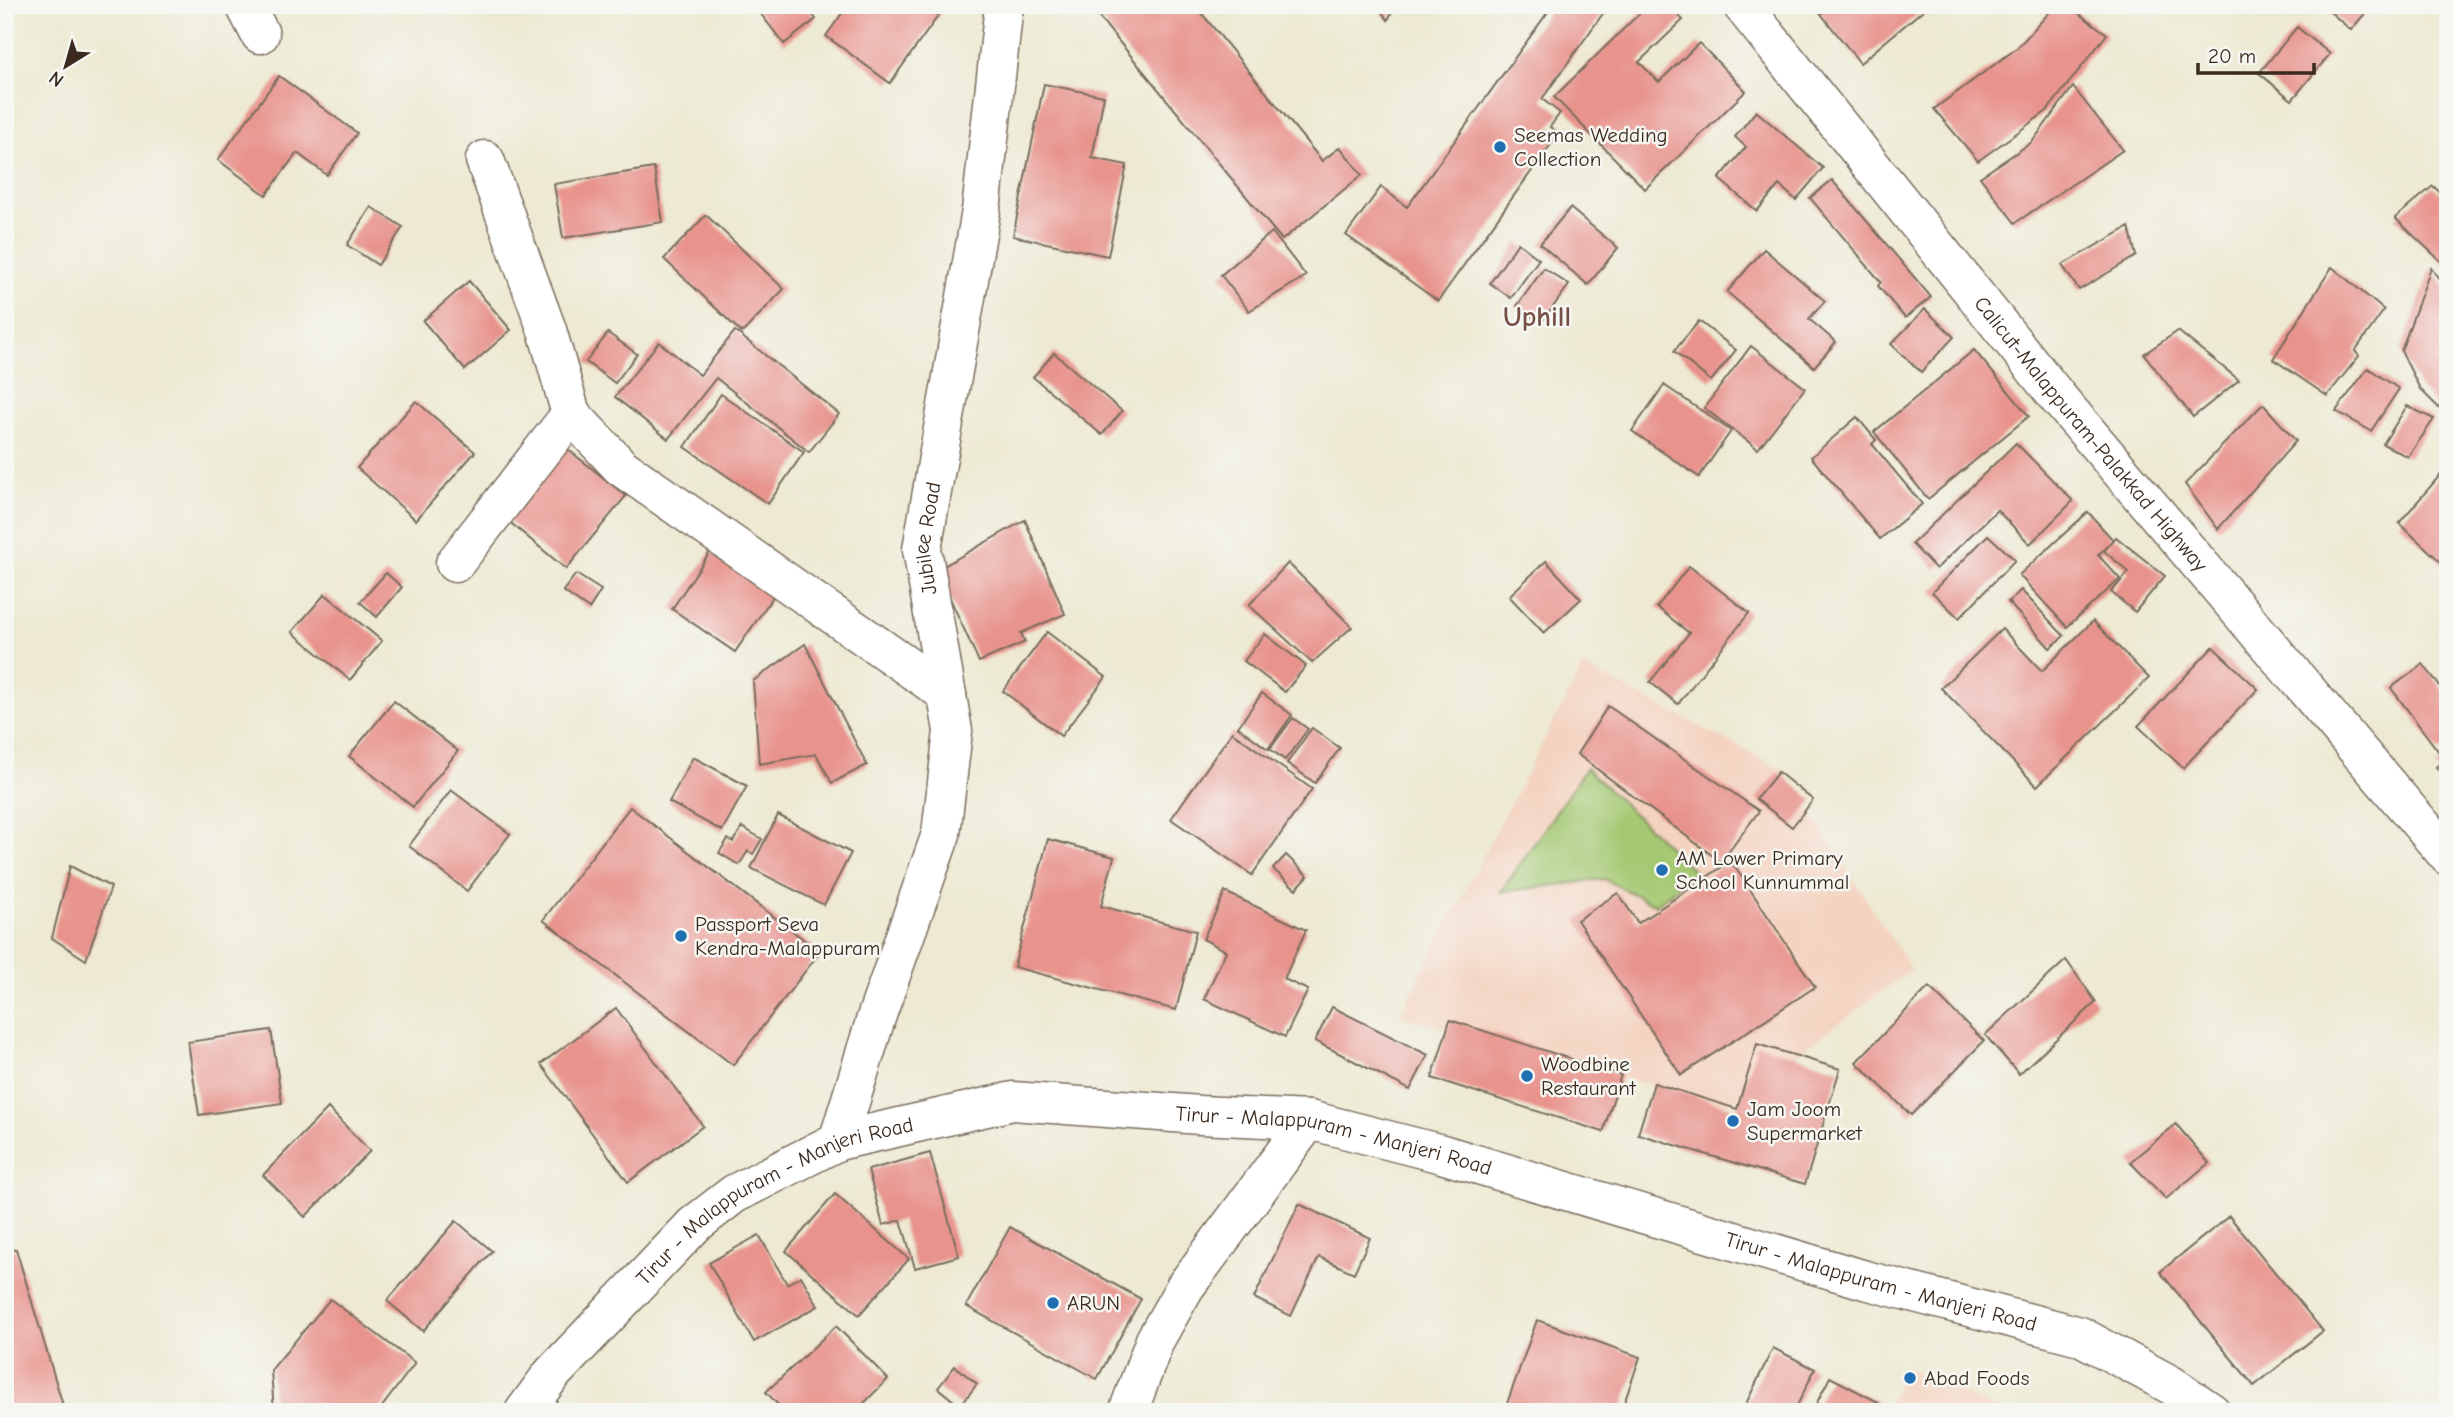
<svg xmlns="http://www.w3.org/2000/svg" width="2453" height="1417" font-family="'Comic Neue',sans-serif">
<rect width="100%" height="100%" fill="#f6f6f2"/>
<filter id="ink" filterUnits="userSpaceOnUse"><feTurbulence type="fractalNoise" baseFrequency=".0143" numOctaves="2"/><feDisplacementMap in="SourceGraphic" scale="14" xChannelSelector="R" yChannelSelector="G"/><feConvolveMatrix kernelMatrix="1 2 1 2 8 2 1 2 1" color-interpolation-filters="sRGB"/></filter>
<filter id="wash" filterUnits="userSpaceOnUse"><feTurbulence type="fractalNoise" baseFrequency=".00686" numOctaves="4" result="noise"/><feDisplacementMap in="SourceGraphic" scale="28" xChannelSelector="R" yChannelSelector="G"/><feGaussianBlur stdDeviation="1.57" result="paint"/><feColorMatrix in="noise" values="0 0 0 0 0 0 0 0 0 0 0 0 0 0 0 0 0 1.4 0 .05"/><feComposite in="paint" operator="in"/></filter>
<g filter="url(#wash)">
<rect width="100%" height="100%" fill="#ede9d2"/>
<g fill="#f4d3c0">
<polygon points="1583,666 1784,770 1911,970 1726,1106 1399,1016"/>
<polygon points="1905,1368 2003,1412 1885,1412"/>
</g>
<polygon fill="#a5c973" stroke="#707a48" stroke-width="2" points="1586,768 1695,872 1656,905 1604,879 1501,892"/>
<g id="blocks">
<g fill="#e8938c">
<polygon points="754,5 805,5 816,19 784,44"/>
<polygon points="848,5 946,5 890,83 826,36"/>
<polygon points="1089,5 1195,5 1322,161 1340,147 1362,175 1282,240"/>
<polygon points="1376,5 1395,5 1388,20"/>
<polygon points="1553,5 1609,5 1542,99 1560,113 1550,127 1559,133 1438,301 1346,235 1381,187 1407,207"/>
<polygon points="1648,5 1668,5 1683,20 1639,62 1659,82 1699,43 1746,91 1645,189 1554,97"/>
<polygon points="1814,5 1929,5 1860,63"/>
<polygon points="2056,5 2067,5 2107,34 2047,111 1978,161 1934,109 2017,48"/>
<polygon points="2322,5 2372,5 2351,30"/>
<polygon points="2297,27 2330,54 2292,100 2259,73"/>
<polygon points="279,76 357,133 327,175 297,153 266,195 218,160"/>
<polygon points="1044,84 1104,96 1092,158 1127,165 1108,256 1013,236"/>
<polygon points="2073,87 2123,150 2015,223 1980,177 2032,142"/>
<polygon points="1756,111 1823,168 1796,200 1779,185 1757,211 1719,179 1746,147 1735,137"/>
<polygon points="654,168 663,222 563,238 554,184"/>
<polygon points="1832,180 1931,297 1905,318 1878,286 1881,282 1810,198"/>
<polygon points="2433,186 2448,200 2448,268 2395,218"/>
<polygon points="371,207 403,227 378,265 347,245"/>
<polygon points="1570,208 1618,248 1588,285 1540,244"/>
<polygon points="706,215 784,289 742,333 664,259"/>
<polygon points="2129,227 2136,256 2079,290 2062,265"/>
<polygon points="1272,232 1306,276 1249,311 1221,275"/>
<polygon points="1518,243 1539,259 1511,298 1490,283"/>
<polygon points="1764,249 1825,301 1809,319 1836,342 1814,367 1727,292"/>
<polygon points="2332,267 2384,310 2355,351 2359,356 2327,396 2273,359"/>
<polygon points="1544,268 1569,285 1541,323 1517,306"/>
<polygon points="2431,268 2448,291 2448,417 2420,389 2401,351"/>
<polygon points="469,281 511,330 465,370 423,321"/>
<polygon points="1925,309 1954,337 1921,372 1891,344"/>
<polygon points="1699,321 1736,350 1711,381 1674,351"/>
<polygon points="735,331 839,414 809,452 716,378 668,439 615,397 659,342 700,375"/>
<polygon points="2178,331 2239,380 2193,417 2144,354"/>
<polygon points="608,333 637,354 615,383 586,362"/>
<polygon points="1751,346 1805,388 1758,449 1704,408"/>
<polygon points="1974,350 2029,416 1928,499 1874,432"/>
<polygon points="1054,353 1122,411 1102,435 1033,377"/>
<polygon points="2368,368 2399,389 2371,431 2336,411"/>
<polygon points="1664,385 1731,431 1699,477 1632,431"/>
<polygon points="721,394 804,452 768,504 685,447"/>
<polygon points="416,401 475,452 416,520 357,468"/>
<polygon points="2263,404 2296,441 2218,529 2185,484"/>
<polygon points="2407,406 2434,419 2408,457 2383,444"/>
<polygon points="1857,417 1876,440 1872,444 1922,504 1880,539 1811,457"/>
<polygon points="2016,443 2073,501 2030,544 1997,510 1936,569 1912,544"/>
<polygon points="565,447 626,496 566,569 506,519"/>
<polygon points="2448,466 2448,558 2443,564 2399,523"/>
<polygon points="2088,512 2113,540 2098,555 2120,579 2067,627 2019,575"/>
<polygon points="1025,520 1065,614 1021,633 1025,642 979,662 937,570"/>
<polygon points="1988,535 2015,560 1959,618 1932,592"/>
<polygon points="2116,537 2165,576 2135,612 2111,592 2129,572 2104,551"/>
<polygon points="710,552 774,595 735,652 672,609"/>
<polygon points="1546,561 1581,599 1544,633 1509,596"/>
<polygon points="1288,563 1352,627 1312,663 1249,605"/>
<polygon points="1689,566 1749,613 1678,704 1650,682 1689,633 1657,607"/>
<polygon points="386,573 402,587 377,617 360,602"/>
<polygon points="576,574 601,590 589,609 563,591"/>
<polygon points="2021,590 2064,636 2050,648 2008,602"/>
<polygon points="325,594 382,641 350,680 292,632"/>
<polygon points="2093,621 2149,678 2037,786 1941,688 2002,629 2042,671"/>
<polygon points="1047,632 1106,677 1061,736 1003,691"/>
<polygon points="1265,634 1306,666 1285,692 1244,661"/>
<polygon points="805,644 867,765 832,783 816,754 759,764 753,681"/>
<polygon points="2213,647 2258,689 2183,768 2138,726"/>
<polygon points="2423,664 2448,697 2448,745 2439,752 2391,688"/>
<polygon points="1262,693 1292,715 1268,749 1238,727"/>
<polygon points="394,701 458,751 413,807 349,756"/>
<polygon points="1608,706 1759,811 1721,862 1577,754"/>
<polygon points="1293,718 1308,729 1285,760 1270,749"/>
<polygon points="1312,728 1340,748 1315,783 1287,763"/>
<polygon points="1232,732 1312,789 1252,875 1171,819"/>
<polygon points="693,757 747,786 722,831 669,802"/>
<polygon points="2448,757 2448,782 2436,767"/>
<polygon points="1778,772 1813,800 1792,827 1756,799"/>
<polygon points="451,790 510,834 467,891 409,846"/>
<polygon points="630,807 820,952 733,1065 543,920"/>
<polygon points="778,815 851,853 824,905 751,868"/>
<polygon points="742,827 762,839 753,854 748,851 739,865 719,853 728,839 733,842"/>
<polygon points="1048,839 1114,857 1101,906 1196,931 1176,1010 1014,967"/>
<polygon points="1286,855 1308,876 1296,889 1273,869"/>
<polygon points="1731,861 1815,987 1681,1075 1577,920 1618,893 1638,923"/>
<polygon points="70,866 111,887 86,960 52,938"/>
<polygon points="1225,892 1306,930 1284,979 1308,990 1285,1037 1204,999 1226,951 1203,939"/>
<polygon points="2066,960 2096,1002 2019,1074 1985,1035"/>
<polygon points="1929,987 1984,1041 1911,1115 1856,1062"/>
<polygon points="1332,1007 1428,1055 1410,1090 1315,1041"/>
<polygon points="616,1008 703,1126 628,1182 541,1064"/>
<polygon points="1450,1020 1621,1075 1603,1132 1432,1078"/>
<polygon points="271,1030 282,1103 199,1115 188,1042"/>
<polygon points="1757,1044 1840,1069 1805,1184 1638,1134 1654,1083 1737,1109"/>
<polygon points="328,1108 370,1151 305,1217 263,1175"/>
<polygon points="2176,1124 2209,1163 2166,1199 2130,1162"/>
<polygon points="930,1153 959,1256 915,1268 901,1220 883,1225 868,1170"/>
<polygon points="835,1194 909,1259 859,1315 786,1251"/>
<polygon points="1299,1204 1370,1238 1354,1273 1319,1257 1291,1316 1254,1298"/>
<polygon points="2229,1216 2323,1331 2254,1386 2160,1272"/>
<polygon points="456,1221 492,1251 423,1331 387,1301"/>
<polygon points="1010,1227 1141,1299 1097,1379 966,1306"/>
<polygon points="759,1235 787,1284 801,1276 818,1306 754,1342 709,1263"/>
<polygon points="16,1249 65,1412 5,1412 5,1253"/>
<polygon points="330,1299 415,1363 378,1412 274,1412 271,1370"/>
<polygon points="1537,1320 1640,1357 1621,1412 1504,1412"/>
<polygon points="836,1326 888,1379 855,1412 785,1412 766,1392"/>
<polygon points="1773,1348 1815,1369 1794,1412 1742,1412"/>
<polygon points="955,1366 977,1384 960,1406 938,1388"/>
<polygon points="1830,1377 1878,1402 1873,1412 1812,1412"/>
</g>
</g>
</g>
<g filter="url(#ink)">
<use href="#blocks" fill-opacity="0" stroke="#796d5d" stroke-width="2"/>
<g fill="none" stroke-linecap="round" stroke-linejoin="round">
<g stroke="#796d5d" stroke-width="41">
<g id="minor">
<polyline points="245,5 260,34"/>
<polyline points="485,160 547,330 571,414 621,467 947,694"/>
<polyline points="455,563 571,414"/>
<path id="s1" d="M838 1141 877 1015 941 834 953 731 922 549 981 211 1004 5"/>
<polyline points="1128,1412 1155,1340 1185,1287 1309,1120"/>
</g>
</g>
<g stroke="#796d5d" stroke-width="41">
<g id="secondary">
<path id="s2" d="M524 1412 552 1374 694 1225 734 1194 838 1141 1013 1101 1200 1115 1309 1120 1442 1154 1865 1280 2080 1336 2171 1385 2211 1412"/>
</g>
</g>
<g stroke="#796d5d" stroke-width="41">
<g id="trunk">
<path id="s3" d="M1742 5 2059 399 2448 856"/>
</g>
</g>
<use href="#minor" stroke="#fff" stroke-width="38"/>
<use href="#secondary" stroke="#fff" stroke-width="38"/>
<use href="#trunk" stroke="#fff" stroke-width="38"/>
</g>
</g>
<g fill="#1f6fb2" stroke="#f6f6f2" stroke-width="2.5">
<circle cx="1500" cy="147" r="7"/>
<circle cx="1662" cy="870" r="7"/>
<circle cx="681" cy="936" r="7"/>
<circle cx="1527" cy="1076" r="7"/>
<circle cx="1733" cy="1121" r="7"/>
<circle cx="1053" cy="1303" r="7"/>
<circle cx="1910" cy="1378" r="7"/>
</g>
<g text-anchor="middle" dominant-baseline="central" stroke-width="5" stroke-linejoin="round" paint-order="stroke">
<g font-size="21" fill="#3b2a1e" stroke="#f6f6f2" text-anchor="start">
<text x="1514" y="135">Seemas Wedding<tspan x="1514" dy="24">Collection</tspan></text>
<text x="1676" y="858">AM Lower Primary<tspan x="1676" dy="24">School Kunnummal</tspan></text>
<text x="695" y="924">Passport Seva<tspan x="695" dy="24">Kendra-Malappuram</tspan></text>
<text x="1541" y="1064">Woodbine<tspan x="1541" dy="24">Restaurant</tspan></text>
<text x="1747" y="1109">Jam Joom<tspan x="1747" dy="24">Supermarket</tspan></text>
<text x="1067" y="1303">ARUN</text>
<text x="1924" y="1378">Abad Foods</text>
</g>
<g font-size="21" fill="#3b2a1e" stroke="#f6f6f2">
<text stroke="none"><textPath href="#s3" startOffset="553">Calicut-Malappuram-Palakkad Highway</textPath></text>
<text stroke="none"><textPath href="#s1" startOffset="623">Jubilee Road</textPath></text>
<text stroke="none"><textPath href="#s2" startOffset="924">Tirur - Malappuram - Manjeri Road</textPath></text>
<text stroke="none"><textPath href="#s2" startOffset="336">Tirur - Malappuram - Manjeri Road</textPath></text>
<text stroke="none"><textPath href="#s2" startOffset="1491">Tirur - Malappuram - Manjeri Road</textPath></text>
</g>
<g font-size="28" font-weight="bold" fill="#784f44" stroke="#f6f6f2">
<text x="1537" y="317">Uphill</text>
</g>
</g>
<rect width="2453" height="1417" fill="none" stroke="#f6f6f2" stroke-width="28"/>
<g transform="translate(66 66) rotate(217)" stroke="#f6f6f2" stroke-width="5" paint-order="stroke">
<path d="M0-5L12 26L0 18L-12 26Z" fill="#3b2a1e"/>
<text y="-10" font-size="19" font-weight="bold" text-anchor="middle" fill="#3b2a1e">N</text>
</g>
<path d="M2198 63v10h116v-10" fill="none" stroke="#3b2a1e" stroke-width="3.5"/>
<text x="2208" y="63" font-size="21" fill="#3b2a1e" stroke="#f6f6f2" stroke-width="5" paint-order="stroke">20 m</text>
</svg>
